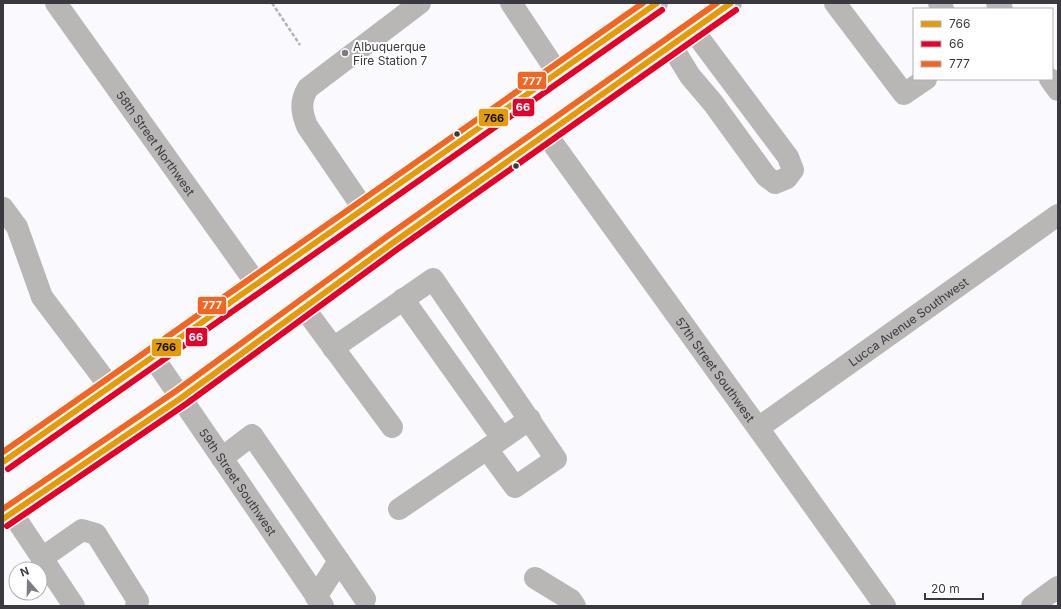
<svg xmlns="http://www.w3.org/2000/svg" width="1061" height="609" font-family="Inter,sans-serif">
<rect width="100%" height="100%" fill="#faf9fd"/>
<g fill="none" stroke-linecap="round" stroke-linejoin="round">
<polyline stroke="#b5b3b4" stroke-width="2.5" stroke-dasharray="4 2" stroke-linecap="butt" points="272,3 300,45"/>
<g stroke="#b9b7b6" stroke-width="22">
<path id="s1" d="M56 3 256 283"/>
<polyline points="511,3 557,72"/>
<polyline points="835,3 904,94 926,79"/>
<polyline points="939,3 943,9"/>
<polyline points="997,3 1002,9"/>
<polyline points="671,45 690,76 713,103 766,176 775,183 787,178 793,170 788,157 693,30"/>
<polyline points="1050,79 1058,90"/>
<path id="s2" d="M546 134 758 428 885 606"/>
<polyline points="3,208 17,227 42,297 110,387"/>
<path d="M363 208 307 126C301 111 300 101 308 88L420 3"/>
<polyline points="403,299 502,438"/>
<polyline points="304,308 392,427"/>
<polyline points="333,348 433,279 556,459 515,487 487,449 530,419"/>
<path id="s3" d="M153 357 323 606"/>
<path id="s4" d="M758 428 1058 215"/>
<polyline points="222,458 252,435 339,561 316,597"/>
<polyline points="399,509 487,449"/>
<polyline points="12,513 74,606"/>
<polyline points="42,558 82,530 96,534 138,601 136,606"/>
<polyline points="339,561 365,599"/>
<polyline points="535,578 571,600 575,606"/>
<polyline points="1032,606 1058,587"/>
</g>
<g stroke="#bbb9ba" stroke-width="22">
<polyline points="3,462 521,98 557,72 657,3"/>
<polyline points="3,519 181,398 394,242 731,3"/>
</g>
<g stroke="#fff" stroke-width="9">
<g id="bus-1">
<polyline points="3,462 657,3"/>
<polyline points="3,519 181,398 394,242 731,3"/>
</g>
</g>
<g stroke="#fff" stroke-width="9">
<g id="bus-2">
<polyline points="8,469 662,10"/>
<polyline points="7,526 186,404 399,248 736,10"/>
</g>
</g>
<g stroke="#fff" stroke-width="9">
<g id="bus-3">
<polyline points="3,452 643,3"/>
<polyline points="3,509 176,391 389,235 717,3"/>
</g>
</g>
<use href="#bus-1" stroke="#e49b06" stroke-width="6"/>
<use href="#bus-2" stroke="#e4002b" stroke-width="6"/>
<use href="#bus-3" stroke="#f26522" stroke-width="6"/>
</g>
<circle fill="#7d7c82" stroke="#fff" stroke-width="1.5" cx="345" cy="53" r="4"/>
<g fill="#3a393f" stroke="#fff" stroke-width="1.5">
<circle cx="457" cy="134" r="3.5"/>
<circle cx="516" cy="166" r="3.5"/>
</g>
<g text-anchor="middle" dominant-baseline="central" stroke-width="4" stroke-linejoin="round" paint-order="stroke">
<g font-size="12" fill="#3a393f" stroke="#fff" text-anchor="start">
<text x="353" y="46">Albuquerque<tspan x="353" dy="14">Fire Station 7</tspan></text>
</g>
<g font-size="12" fill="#3a393f" stroke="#fff">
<text stroke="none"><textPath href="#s1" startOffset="172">58th Street Northwest</textPath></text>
<text stroke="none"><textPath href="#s4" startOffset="184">Lucca Avenue Southwest</textPath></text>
<text stroke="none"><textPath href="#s2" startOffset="290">57th Street Southwest</textPath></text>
<text stroke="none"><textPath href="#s3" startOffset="151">59th Street Southwest</textPath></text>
</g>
</g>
<g stroke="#fff" stroke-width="1.5">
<rect x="517" y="71" width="30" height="19" rx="4" fill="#f26522"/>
<rect x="512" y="98" width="23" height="19" rx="4" fill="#e4002b"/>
<rect x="478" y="108" width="31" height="19" rx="4" fill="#e49b06"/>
<rect x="197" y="296" width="30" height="19" rx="4" fill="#f26522"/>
<rect x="185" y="327" width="23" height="20" rx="4" fill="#e4002b"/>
<rect x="151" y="338" width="31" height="19" rx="4" fill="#e49b06"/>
</g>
<g font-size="11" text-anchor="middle" font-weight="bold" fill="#fff">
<text x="532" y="85">777</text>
<text x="523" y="111">66</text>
<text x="212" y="309">777</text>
<text x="196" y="341">66</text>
</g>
<g font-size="11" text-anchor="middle" font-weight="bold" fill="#111">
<text x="494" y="122">766</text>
<text x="166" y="351">766</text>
</g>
<rect width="1061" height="609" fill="none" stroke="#3a393f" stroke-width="8"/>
<rect x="913" y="8" width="140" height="72" fill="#ffffff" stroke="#b0b0b2"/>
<rect x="921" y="21" width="20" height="6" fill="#e49b06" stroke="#b0b0b2"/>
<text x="949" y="28" font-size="12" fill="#3a393f">766</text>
<rect x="921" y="41" width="20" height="6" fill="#e4002b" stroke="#b0b0b2"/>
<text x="949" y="48" font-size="12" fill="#3a393f">66</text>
<rect x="921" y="61" width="20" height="6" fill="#f26522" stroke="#b0b0b2"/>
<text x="949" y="68" font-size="12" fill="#3a393f">777</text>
<g transform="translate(28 581) rotate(340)"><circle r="19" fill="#ffffff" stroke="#b0b0b2"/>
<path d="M0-3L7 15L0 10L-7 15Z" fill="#7d7c82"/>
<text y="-6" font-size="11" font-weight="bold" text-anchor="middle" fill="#3a393f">N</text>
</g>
<path d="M925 593v6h58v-6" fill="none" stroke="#3a393f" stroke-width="2"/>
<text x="931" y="593" font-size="12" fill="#3a393f" stroke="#ffffff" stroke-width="3" paint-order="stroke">20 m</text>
</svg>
